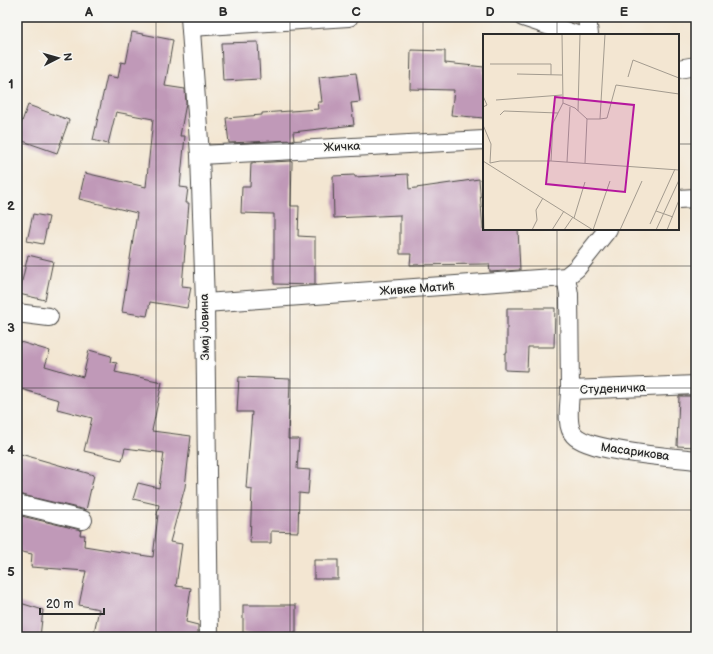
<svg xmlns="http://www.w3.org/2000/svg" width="713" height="654" font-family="'Balsamiq Sans',sans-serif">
<rect width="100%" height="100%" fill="#f6f6f2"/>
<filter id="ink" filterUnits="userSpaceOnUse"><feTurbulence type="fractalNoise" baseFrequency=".025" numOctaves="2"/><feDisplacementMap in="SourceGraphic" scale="8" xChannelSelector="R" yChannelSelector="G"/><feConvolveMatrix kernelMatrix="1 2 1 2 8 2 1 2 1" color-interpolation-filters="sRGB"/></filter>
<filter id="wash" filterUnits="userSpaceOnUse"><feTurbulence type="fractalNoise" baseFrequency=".012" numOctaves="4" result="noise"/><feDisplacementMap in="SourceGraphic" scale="16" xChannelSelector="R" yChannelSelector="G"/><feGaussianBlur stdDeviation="0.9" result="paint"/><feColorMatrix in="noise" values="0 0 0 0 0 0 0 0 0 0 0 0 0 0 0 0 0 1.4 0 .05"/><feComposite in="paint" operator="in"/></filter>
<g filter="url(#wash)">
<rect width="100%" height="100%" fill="#f3e6d2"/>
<g id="blocks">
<g fill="#c099b8">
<polygon points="132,32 173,40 165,86 185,89 186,103 180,136 185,136 180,187 188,188 186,203 189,203 182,286 191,287 187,308 150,302 147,316 122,312 137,213 79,199 85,173 146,187 153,119 116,112 108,144 93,140 107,76 118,78 121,62 126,63"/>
<polygon points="258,42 260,79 223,81 221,43"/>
<polygon points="411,50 445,51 445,63 484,67 484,118 451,115 454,90 410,89"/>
<polygon points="356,73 360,102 351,103 354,125 293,132 294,140 229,143 226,118 262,115 262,113 319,109 318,102 322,102 319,77"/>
<polygon points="28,105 69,120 57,153 17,139 17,135"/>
<polygon points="292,161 291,206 299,206 298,236 315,237 315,285 274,284 274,214 241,213 242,187 250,187 251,163"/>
<polygon points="408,174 409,189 479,179 483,229 518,229 520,270 490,272 489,264 410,265 411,254 400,254 400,215 334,218 333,176 355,175 355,177"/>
<polygon points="33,214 49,217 43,244 27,241"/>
<polygon points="28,255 53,261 45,300 19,294"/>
<polygon points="507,308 555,308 554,347 528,347 527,371 505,370 505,353 507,353"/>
<polygon points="17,341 50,351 45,366 83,377 89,350 111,356 110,362 117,363 115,372 162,382 152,431 191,436 185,487 170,542 182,544 176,586 191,588 186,622 198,625 198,637 93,637 99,609 79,605 86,571 31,567 32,554 17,551 17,515 81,530 80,535 85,535 84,546 153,557 158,515 157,515 159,505 133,499 138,483 159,488 164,453 125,448 122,460 84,451 92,418 57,409 59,400 17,388"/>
<polygon points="239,377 290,379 288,439 299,439 297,469 310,470 308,494 299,493 298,532 271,531 271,543 250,543 252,489 246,488 252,412 237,412"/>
<polygon points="679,396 696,396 696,447 677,446"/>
<polygon points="17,453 94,475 86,510 18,494 21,481 17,480"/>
<rect x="314" y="560" width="24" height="19"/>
<polygon points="17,602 43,610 40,637 17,637"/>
<rect x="243" y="605" width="53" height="28"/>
</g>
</g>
</g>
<g filter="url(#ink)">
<use href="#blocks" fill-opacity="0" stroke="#494744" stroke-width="1"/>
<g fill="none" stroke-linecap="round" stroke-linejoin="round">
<g stroke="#494744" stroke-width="20">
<g id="street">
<polyline points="190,17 200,155 205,303 209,637"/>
<polyline points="523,17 577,35"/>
<polyline points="587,17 589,35"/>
<polyline points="191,27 349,17"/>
<polyline points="678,69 696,66"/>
<polyline points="200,155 484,140"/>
<polyline points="678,199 696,198"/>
<polyline points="566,277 569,294 570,390 696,385"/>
<polyline points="205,303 566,277 577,268 608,229"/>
<polyline points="17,313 49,317"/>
<path d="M570 390C570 403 565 425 574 435 589 452 672 457 696 460"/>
<polyline points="17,504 83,520"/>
</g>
</g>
<use href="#street" stroke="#fff" stroke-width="18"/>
</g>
</g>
<path fill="none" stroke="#2b2b2b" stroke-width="1" stroke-opacity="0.55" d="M156 17V637M290 17V637M423 17V637M557 17V35M17 144H484M678 144H696M557 229V637M17 266H696M17 388H696M17 510H696"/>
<g text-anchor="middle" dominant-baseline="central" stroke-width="3" stroke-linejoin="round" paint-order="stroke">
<g font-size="12" fill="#2b2b2b" stroke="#f6f6f2">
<text transform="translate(342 147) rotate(-3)">Жичка</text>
<text transform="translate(417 289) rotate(-4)">Живке Матић</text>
<text transform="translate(205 327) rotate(-91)">Змај Јовина</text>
<text transform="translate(613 389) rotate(-2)">Студеничка</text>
<text transform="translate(635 452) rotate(8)">Масарикова</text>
</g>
</g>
<g transform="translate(483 34)">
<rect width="196" height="196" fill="#f3e6d2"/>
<path fill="none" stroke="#a39b8f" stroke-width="1" d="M7 30H68V41M34 40 79 41M145 43 150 26 196 44M0 62 4 71 0 73M13 66 79 61M80 69 92 74 104 85 102 129M95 77 97 0M17 81 21 77 75 79M104 85H117L122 0M117 85 124 84 133 51 196 60M0 91 8 110 7 129 17 127H68L196 136M0 127 110 196 127 147M68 127 70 89 80 69 79 0M84 128 87 73M0 162 1 196M173 177 190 183M91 184 102 148M167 190 192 135M49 196 54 186 53 176 60 164M69 196 81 177M81 196 90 183M137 196 159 147M173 196 196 146M184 196 196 166"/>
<path fill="#b5179e" fill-opacity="0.15" stroke="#b5179e" stroke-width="2" d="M72 63 151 71 142 158 63 150Z"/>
<rect width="196" height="196" fill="none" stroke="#2b2b2b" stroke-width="2"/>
</g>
<rect width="713" height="654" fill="none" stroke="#f6f6f2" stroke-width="44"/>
<g transform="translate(58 58) rotate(84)" stroke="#f6f6f2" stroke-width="3" paint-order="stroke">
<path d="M0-3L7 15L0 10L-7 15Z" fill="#2b2b2b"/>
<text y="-6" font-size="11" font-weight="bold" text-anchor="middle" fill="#2b2b2b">N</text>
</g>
<path d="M40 608v6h64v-6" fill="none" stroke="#2b2b2b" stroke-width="2"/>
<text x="46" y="608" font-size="12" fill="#2b2b2b" stroke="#f6f6f2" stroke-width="3" paint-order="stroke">20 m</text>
<rect x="22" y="22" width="669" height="610" fill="none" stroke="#2b2b2b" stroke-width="1.5"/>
<g font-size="13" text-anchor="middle" font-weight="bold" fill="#2b2b2b">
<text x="89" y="16">A</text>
<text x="223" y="16">B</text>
<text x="356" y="16">C</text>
<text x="490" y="16">D</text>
<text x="624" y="16">E</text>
<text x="11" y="88">1</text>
<text x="11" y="210">2</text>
<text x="11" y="332">3</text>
<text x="11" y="454">4</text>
<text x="11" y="576">5</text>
</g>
</svg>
